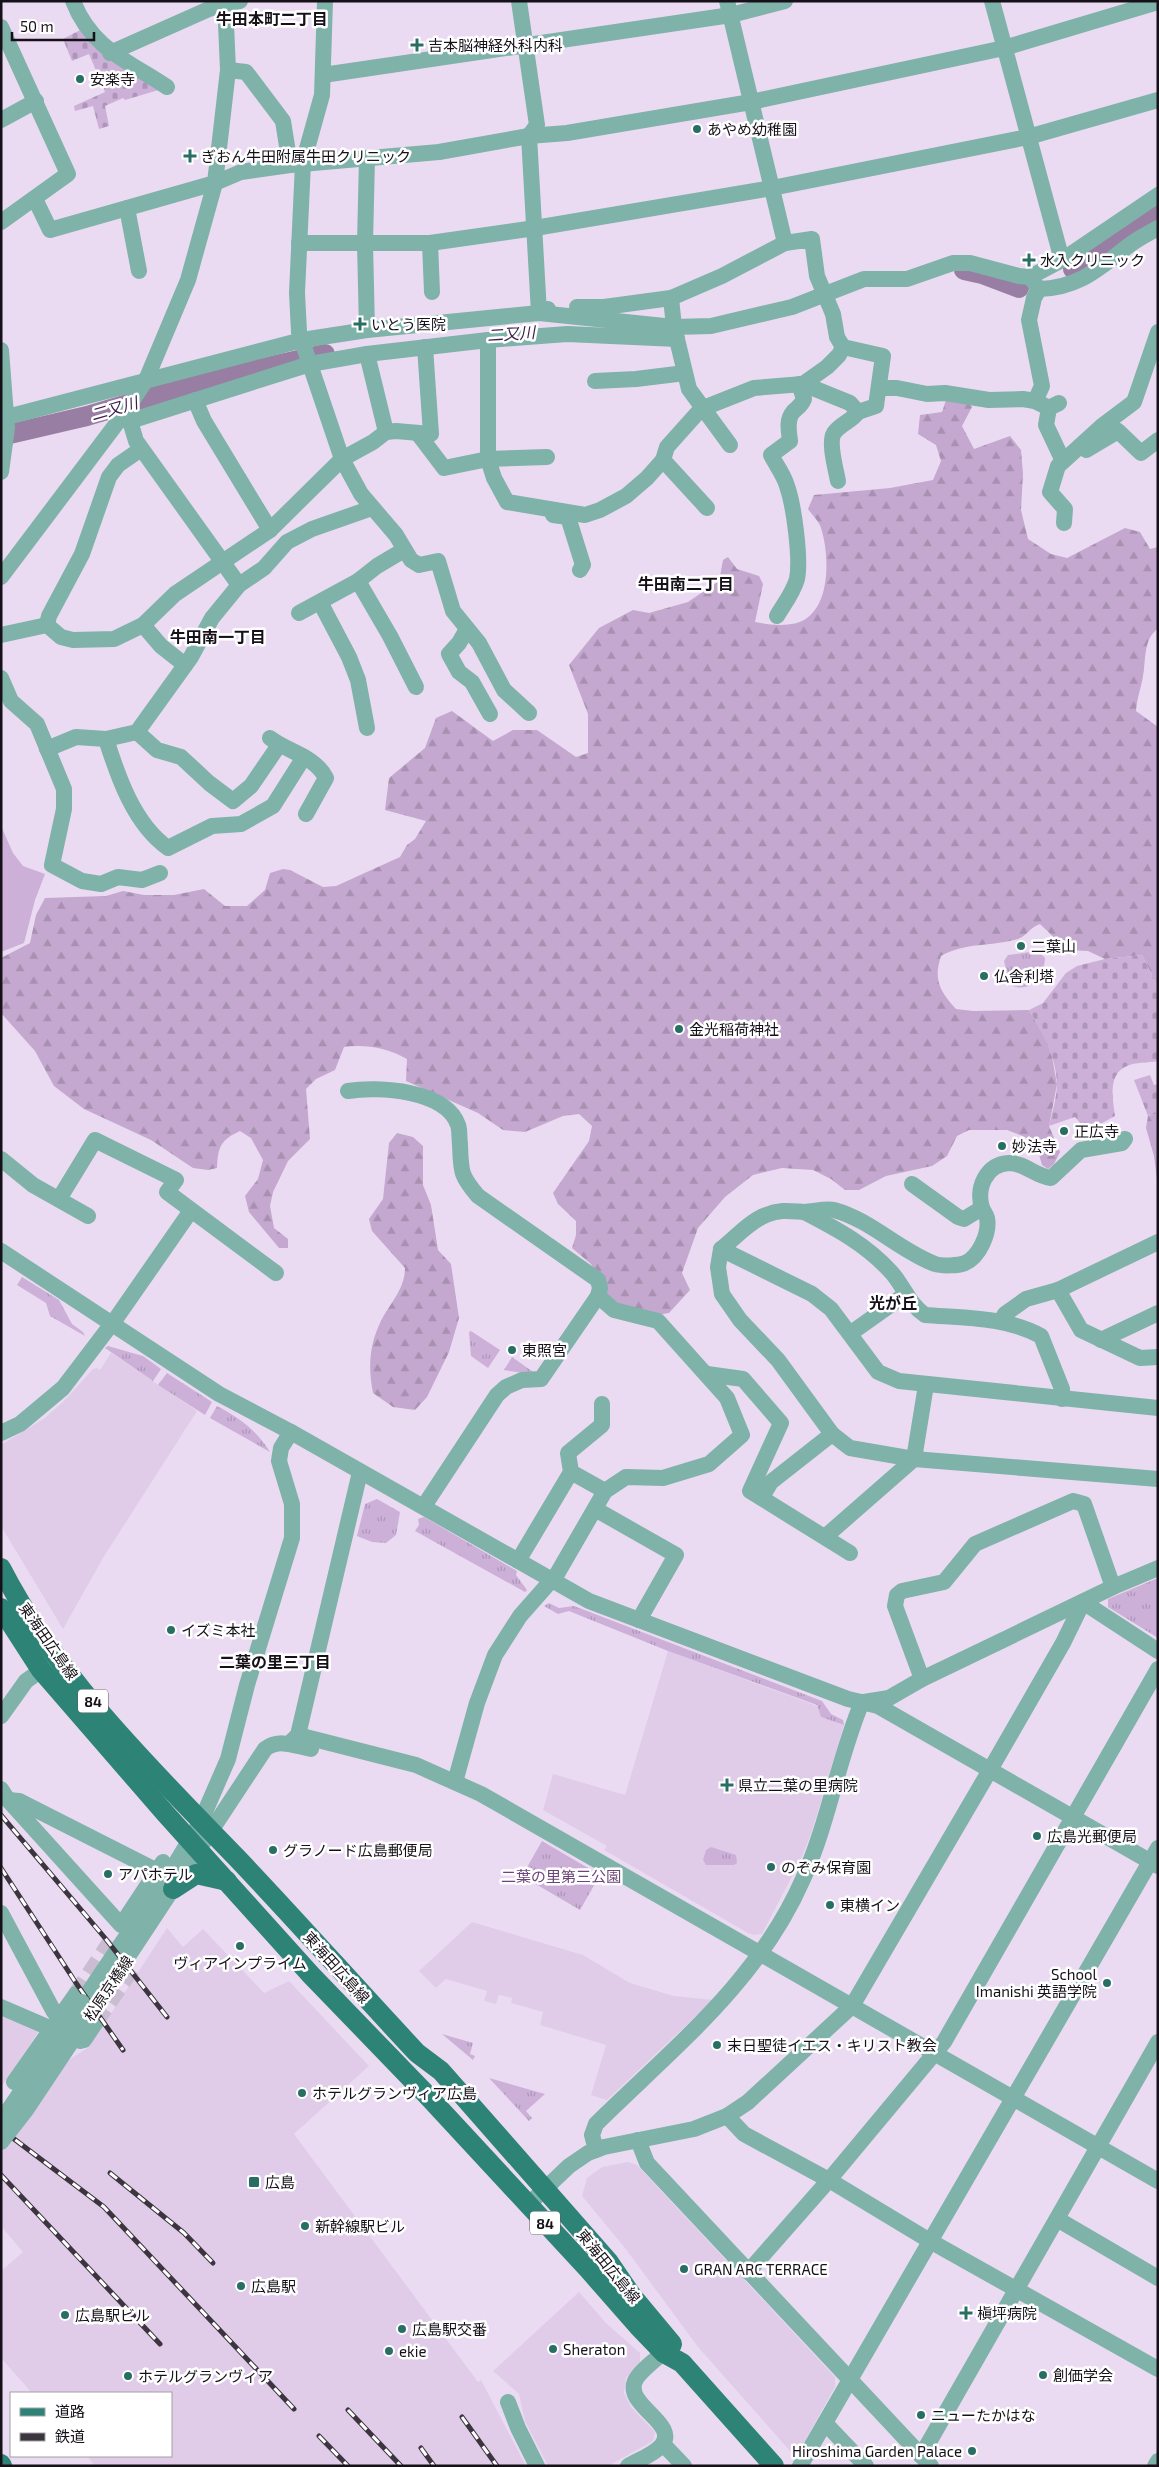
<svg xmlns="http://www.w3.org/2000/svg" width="1159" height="2467" font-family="'Exo 2','Noto Sans JP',sans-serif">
<defs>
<pattern id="grass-tufts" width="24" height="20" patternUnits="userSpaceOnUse" patternTransform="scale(1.25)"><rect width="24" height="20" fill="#ccb0d8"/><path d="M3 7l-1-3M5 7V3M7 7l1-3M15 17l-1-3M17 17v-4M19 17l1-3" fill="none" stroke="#ae96b9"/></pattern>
<pattern id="forest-firs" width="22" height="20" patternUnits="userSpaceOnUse" patternTransform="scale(1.25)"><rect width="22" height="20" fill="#c4a8cf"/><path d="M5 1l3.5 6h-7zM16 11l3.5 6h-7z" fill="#a890b1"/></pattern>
<pattern id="cemetery-stones" width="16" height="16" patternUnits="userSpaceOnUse" patternTransform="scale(1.25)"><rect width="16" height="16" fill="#ccb0d8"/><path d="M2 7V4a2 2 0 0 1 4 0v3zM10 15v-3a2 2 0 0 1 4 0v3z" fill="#ae96b9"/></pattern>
</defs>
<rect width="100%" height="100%" fill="#ebdbf2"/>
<g fill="#e0cce9">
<polygon points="111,1353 197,1411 103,1558 63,1629 1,1526 1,1445 45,1418 63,1402 93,1369 97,1368 100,1370"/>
<polygon points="668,1651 817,1706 821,1717 844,1725 812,1831 801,1859 762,1934 754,1935 748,1933 604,1850 607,1846 543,1810 553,1774 625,1795"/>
<polygon points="472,1922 583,1955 630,1983 674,1996 713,2000 607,2100 591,2095 606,2045 540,2025 543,2012 511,2003 512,1998 499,1995 496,2004 484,2001 487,1991 446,1979 436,1988 419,1971"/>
<polygon points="167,1928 183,1947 203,1929 264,1993 289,1981 369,2066 294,2134 478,2382 481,2380 526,2466 95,2466 87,2456 171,2456 171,2393 32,2393 1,2358 1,2271 23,2252 1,2226 1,2103 29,2119 67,2061 89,2047"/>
<polygon points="1,2012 39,2031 1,2087"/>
<polygon points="628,2162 637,2165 835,2377 835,2387 799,2451 790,2451 698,2347 625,2248 582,2196 587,2178 602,2167"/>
<polygon points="579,2292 606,2323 640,2353 640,2362 626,2378 624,2393 631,2407 655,2432 653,2441 608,2466 548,2466 525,2421 519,2394 493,2371"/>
</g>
<g fill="url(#grass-tufts)">
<path d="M1030 952 1041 954 1045 958C1044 977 1031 994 1010 985L1004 961 1008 955Z"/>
<polygon points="22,1277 59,1300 72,1324 83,1332 85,1336 50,1316 46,1303 17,1285"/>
<polygon points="471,1331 500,1350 488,1368 471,1356 469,1332"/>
<polygon points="108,1346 143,1356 161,1369 153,1381 105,1348"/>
<polygon points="512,1357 536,1374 536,1375 504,1370"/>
<polygon points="167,1373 212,1402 205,1415 158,1385"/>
<path d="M217 1406C240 1418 256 1430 270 1452L210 1418Z"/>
<polygon points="377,1499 400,1512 396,1535 386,1543 372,1542 357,1536 365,1504"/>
<polygon points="424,1517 517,1571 516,1575 527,1590 525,1592 415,1531 419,1525 418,1519"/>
<polygon points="1158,1578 1158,1638 1108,1607 1108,1599"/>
<polygon points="549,1603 559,1608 574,1606 822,1701 831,1714 843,1720 844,1725 821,1717 817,1705 668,1651 569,1611 558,1614 544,1606"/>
<polygon points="542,1841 600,1875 580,1910 522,1876"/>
<polygon points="711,1847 736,1855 737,1863 734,1865 706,1865 703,1860 706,1850"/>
<polygon points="442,2034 473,2043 470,2054 475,2056 473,2060"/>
<polygon points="489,2078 545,2094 526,2111 532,2118 529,2121"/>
</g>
<g fill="url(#forest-firs)">
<path d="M947 397 964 398 972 407 962 426 974 449 1010 436 1021 450 1023 474 1021 510 1028 539 1051 554 1067 558 1125 528 1140 532 1150 549 1158 547V629C1143 638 1146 662 1143 676 1141 688 1137 698 1136 711L1158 727V987L1142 955 1105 959 1088 951 1067 950 1040 924C1030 927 1027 936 1018 939 990 947 966 942 941 956 933 980 940 991 956 1009L973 1011 1029 1010 1046 1039 1052 1057 1057 1084 1049 1126 1060 1152 1054 1164 1048 1169 1042 1165 1038 1151 1025 1137 1007 1130H969L957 1136 947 1156 932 1166 886 1176 859 1190H845L831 1179 813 1170 782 1168 753 1175 725 1197 698 1228 682 1273 690 1290 669 1313 651 1316 621 1308 608 1297 591 1264 572 1248 576 1235V1221L558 1204 553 1193 589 1141 592 1126 579 1114 563 1116 525 1132 503 1130 478 1113 406 1081 407 1059C388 1048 365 1044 344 1047L335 1070 316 1079 306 1089 310 1139 288 1161 273 1192 270 1206 274 1228 288 1239V1248H279L249 1212 245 1196 258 1179 263 1160 251 1138 240 1131C221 1140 218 1146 217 1168L208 1170 193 1168 151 1140 84 1109 54 1086 35 1051 1 1013V958L30 943 36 915 45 898 106 896 123 891 144 895H174L204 889 225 906H247L265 890 270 873 283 869 290 870 323 887 336 886 400 857 407 845 415 839 426 821 385 810 389 778 425 748 436 718 452 711 493 741 513 730H537L576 757 588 753V714L569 665 599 628 633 610 649 613 688 602 719 581 723 560 728 557 737 569 759 576 763 584 755 622C770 625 794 628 807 618 831 601 829 553 821 528 819 521 812 515 808 509L814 495 890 488 933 480 941 461 936 445 918 434 920 415 942 412Z"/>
<polygon points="1158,1113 1158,1187 1154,1156 1146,1128 1148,1116"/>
<path d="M397 1133 413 1137 423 1146V1185L431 1205 438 1250 451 1264 459 1318 449 1352 427 1397 415 1410 393 1407 373 1393C368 1368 369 1345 381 1321 390 1303 405 1289 405 1268L372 1231 369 1219 383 1199 389 1143Z"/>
</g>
<g fill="url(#cemetery-stones)">
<polygon points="82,29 162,89 125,100 123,98 105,106 109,126 99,129 93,106 75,111 74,106 105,92 89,54 72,61 63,39"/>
<path d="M1142 955 1158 987V1061C1148 1063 1135 1062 1127 1066 1107 1074 1113 1100 1115 1116L1102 1123 1081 1124 1075 1117 1049 1126C1052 1113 1057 1097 1057 1083 1056 1057 1042 1032 1029 1010L1043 1003 1066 973 1077 966 1105 959Z"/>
<polygon points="1150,1075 1154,1085 1158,1084 1158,1113 1148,1116 1134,1080"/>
</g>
<polygon fill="#ccb0d8" points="1,826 13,853 23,866 45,874 35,900 24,943 1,952"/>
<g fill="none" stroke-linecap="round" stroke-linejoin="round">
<g stroke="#987ea3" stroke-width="20">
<polyline points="1073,269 1158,209"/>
<polyline points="964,270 982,274 1019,288"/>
<polyline points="1,436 87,416 171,391 249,371 325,354"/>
</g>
<g stroke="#cbbdd1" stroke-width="16" stroke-dasharray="16 8" stroke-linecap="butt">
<polyline points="76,1994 112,1939"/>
<polyline points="96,2022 134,1966"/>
</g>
<g stroke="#7fb2a8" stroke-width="16">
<path d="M73 1C91 48 128 61 167 87"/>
<polyline points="325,1 322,95 303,163 297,293 299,332 342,459 361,494 396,535 411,560 419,565 438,561 453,611 479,643 504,690 529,713"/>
<polyline points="519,1 537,125 529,136 539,313 548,309"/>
<polyline points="727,1 785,243"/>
<polyline points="992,1 1062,260"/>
<polyline points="1,27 68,174 1,222"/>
<polyline points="110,53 209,9 240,1"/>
<polyline points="228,70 246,72 283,121 290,165"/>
<polyline points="323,75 731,15 785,1"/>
<polyline points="1,120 36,101"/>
<polyline points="35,199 50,230 215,183 241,172 290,165 439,152 529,136 567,133 751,102 1004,48 1158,2"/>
<polyline points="127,208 139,271"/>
<polyline points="299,243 430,243 535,228 772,188 1028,137 1158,100"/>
<polyline points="430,243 432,292"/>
<path d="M1030 277 1039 289C1080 288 1100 267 1131 244 1139 238 1149 233 1158 228"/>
<polyline points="671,298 674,327 689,389 730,445"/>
<polyline points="577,307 604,307 671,298 722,276 785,243 812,239 817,276 833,314 837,337 843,347 883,356 876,406 858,412 850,403 803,384"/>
<polyline points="367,330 365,243 367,158"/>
<polyline points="488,340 488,459 494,478 507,502 585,515 600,510 626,496 647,478 663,460 667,447 701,409 754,388 803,384 827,367 839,355 843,347"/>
<polyline points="1,350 7,428 1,472"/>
<polyline points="367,354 386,432"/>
<polyline points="595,381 636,379 685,373"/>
<polyline points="880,388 897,388 927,394 945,393 989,400 1023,399 1035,401 1049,408"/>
<polyline points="195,400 204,421 270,530"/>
<polyline points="1035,401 1042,386 1029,320 1034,298 1039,289"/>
<polyline points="1059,403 1049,408 1046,425 1063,461"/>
<polyline points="7,417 302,340 367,330 539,313 674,327 711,326 792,307 864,279 907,279 953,263 970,263 1019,276 1030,277 1062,260 1158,195"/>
<polyline points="120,419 130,421 310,364 367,354 488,340 567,334 677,339"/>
<polyline points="130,421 136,441 239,585"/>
<polyline points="419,435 444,468 488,459 547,457"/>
<polyline points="141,449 118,465 109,477 82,554 49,616 47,625 61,637 73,640 114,639 143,625 175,594 270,530 342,459 373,442 386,432 396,431 431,434 425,347"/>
<polyline points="1086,450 1118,431 1141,453 1158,440"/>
<polyline points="663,460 707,508"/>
<path d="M838 481C836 470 828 442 834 433 840 424 852 421 858 412"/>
<polyline points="553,515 568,517 583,565 580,570"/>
<polyline points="1064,523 1065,509 1050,492 1058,466 1102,426 1134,402 1158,332"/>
<polyline points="1,577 120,419 146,380 188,280 215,183 228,70 225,1"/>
<polyline points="358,581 390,636 416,687"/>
<polyline points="320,602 349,657 358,680 367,728"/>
<polyline points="299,613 358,581 377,566 404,550"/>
<path d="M777 616C784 604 793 593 797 579 801 559 794 506 787 486 784 475 776 465 771 455L790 441C789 432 786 420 793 412 798 407 801 406 804 399L799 384"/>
<polyline points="143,625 161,646 185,665"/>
<polyline points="467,629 459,643 449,654 459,672 472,682 490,714"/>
<polyline points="1,635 47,625"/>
<polyline points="1,678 11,701 37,724 64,789 64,809 52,865 82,881 101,884 118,877 142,880 160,873"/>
<polyline points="137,732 157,750 181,757 209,783 233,801 251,786 279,745"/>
<path d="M270 738C288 752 315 756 326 778L306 814"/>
<path d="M106 739C118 777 134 824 168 848L212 826 241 824 273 806 304 757"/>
<polyline points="47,749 76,737 106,739 137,732 191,657 212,618 239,585 264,568 287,542 312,529 372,508"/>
<path d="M348 1091C378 1086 446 1090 458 1125 460 1130 459 1138 460 1144 461 1171 460 1175 478 1196L598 1280 600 1288 598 1296 541 1379 522 1380 506 1387 497 1395 424 1506"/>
<path d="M1125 1139 1122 1143 1081 1150 1051 1178C1035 1176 1025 1163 1009 1163 986 1164 976 1188 982 1208 983 1211 986 1214 987 1218 990 1233 979 1257 965 1263 959 1266 941 1266 935 1264 900 1251 871 1220 834 1210 825 1208 813 1212 804 1212 790 1211 780 1209 766 1215 750 1221 735 1238 721 1249L718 1267 722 1294 740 1320 778 1360 832 1434 850 1448 914 1459 1158 1479"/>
<polyline points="1,1159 33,1185 88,1216"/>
<polyline points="912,1184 958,1217 964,1219 982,1208"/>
<polyline points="59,1199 95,1140 176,1180 167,1192 276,1273"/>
<path d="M804 1212C837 1229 867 1245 892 1273 904 1287 909 1304 925 1315 964 1318 1006 1317 1041 1336L1062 1389V1399"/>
<polyline points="721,1249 812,1294 831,1309 878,1372 899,1381 1158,1408"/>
<polyline points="1,1251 219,1394 291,1432 589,1601 848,1699 878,1706 1158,1866"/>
<polyline points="1058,1290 1081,1330 1140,1358 1158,1357"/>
<polyline points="1001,1321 1005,1314 1026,1299 1058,1290 1158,1242"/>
<polyline points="851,1333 906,1294"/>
<polyline points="1101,1340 1158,1313"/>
<polyline points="707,1374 743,1379 781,1423 750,1491 850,1553"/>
<polyline points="1,1433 20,1424 63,1388 117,1317 190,1212"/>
<polyline points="571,1472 605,1491"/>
<polyline points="762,1497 771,1482 832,1434"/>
<polyline points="595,1509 676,1555 639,1620"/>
<polyline points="826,1536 914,1459 926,1385"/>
<polyline points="518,1561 571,1472 568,1453 602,1425 602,1404"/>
<polyline points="1083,1602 1158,1651"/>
<polyline points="922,1679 895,1606 897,1595 902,1591 944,1582 975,1544 1073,1501 1084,1504 1113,1587"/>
<polyline points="864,1702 889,1698 922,1679 1113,1587 1158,1568"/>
<polyline points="1,1716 26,1681 50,1664"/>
<polyline points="298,1735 416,1765 481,1794 1158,2181"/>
<polyline points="291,1742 298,1735 360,1472"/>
<polyline points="455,1782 477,1703 495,1655 520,1616 557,1574 605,1491 626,1477 663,1478 709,1464 742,1435 727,1398 658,1321 614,1310 598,1296"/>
<polyline points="1,1789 8,1800 121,1925"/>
<polyline points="8,1800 19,1801 157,1871"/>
<polyline points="1,1913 54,2012 61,2016"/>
<polyline points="124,1921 163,1862"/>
<polyline points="82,2002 174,1866 201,1821 228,1759 247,1685 292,1538 292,1504 279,1461 281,1448 291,1432"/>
<polyline points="1,2007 80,2041 84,2040 96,2022"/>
<path d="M90 2014 265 1749C280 1738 295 1746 311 1749"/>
<polyline points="14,2082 76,1994"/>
<polyline points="727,2116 744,2134 829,2180 930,2241 1158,2369"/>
<polyline points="638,2140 647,2163 931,2466"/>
<path d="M596 2150 592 2135 596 2124C674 2047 758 1982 803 1879 829 1821 838 1759 862 1702"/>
<polyline points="528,2205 569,2166 588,2153 604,2147 694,2129 727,2116 748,2102 852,2006 990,1770 1063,1643 1083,1602"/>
<polyline points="1057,2219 1158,2278"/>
<polyline points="748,2272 829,2180 944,2042 1158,1669"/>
<polyline points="508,2402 518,2428 537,2466"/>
<polyline points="825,2423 866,2466"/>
<polyline points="663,2444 684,2466"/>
<polyline points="921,2456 1158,2042"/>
<path d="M628 2466C638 2460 653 2455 661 2446 681 2424 624 2406 635 2381 640 2370 662 2355 671 2346"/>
<polyline points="800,2466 1158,1848"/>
<polyline points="1155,2466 1158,2461"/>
</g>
<g stroke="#2e8377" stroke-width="20">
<path d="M1 1568C58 1679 151 1769 237 1858 298 1922 357 1989 417 2053L441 2071 608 2261 632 2296 672 2344"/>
<polyline points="1,1608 41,1670 165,1813 311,1975 425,2093 588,2269 638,2326 664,2353 682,2363 774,2466"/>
<polyline points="173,1889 196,1874 227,1881"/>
<polyline points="1,2464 2,2466"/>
</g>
<g stroke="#3c353f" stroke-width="5">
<g id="rail">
<polyline points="1,1815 105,1938 167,2017"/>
<polyline points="1,1868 76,1983 123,2050"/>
<polyline points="1,2129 104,2207 294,2409"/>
<polyline points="110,2173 184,2233 213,2263"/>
<polyline points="1,2175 160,2344"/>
<polyline points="348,2410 401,2466"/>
<polyline points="462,2417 497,2466"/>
<polyline points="319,2436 348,2466"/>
<polyline points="421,2448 434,2466"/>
</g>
</g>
<use href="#rail" stroke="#fff" stroke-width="3" stroke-dasharray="9" stroke-linecap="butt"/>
<g stroke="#7fb2a8" stroke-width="16">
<polyline points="1,2121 82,2002"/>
<polyline points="1,2142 26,2110 90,2014"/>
</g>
</g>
<g fill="#286e64" stroke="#fff" stroke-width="2">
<path d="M414.5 37.5h5v5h5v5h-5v5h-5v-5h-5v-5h5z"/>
<circle cx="80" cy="79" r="5"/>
<circle cx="697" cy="129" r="5"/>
<path d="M187.5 148.5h5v5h5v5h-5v5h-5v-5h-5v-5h5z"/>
<path d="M1026.5 252.5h5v5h5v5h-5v5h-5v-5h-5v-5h5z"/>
<path d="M357.5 316.5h5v5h5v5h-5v5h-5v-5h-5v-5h5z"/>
<circle cx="1021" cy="946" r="5"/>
<circle cx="984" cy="976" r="5"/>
<circle cx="679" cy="1029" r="5"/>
<circle cx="1064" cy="1131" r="5"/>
<circle cx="1002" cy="1146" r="5"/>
<circle cx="512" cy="1350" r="5"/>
<circle cx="171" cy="1630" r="5"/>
<path d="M724.5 1777.5h5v5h5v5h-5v5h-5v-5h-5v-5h5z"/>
<circle cx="1037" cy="1836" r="5"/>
<circle cx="273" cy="1850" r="5"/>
<circle cx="771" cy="1867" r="5"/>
<circle cx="108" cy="1874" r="5"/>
<circle cx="830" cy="1905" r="5"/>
<circle cx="240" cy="1946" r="5"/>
<circle cx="1107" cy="1983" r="5"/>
<circle cx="717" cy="2045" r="5"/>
<circle cx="302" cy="2093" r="5"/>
<rect x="248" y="2176" width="12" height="12" rx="2.5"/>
<circle cx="305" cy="2226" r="5"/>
<circle cx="684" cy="2269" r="5"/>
<circle cx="241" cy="2286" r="5"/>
<path d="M963.5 2305.5h5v5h5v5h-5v5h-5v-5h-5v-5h5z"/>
<circle cx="65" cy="2315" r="5"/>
<circle cx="402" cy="2329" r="5"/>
<circle cx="553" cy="2349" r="5"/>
<circle cx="389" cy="2351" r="5"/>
<circle cx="1043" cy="2375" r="5"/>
<circle cx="128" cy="2376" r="5"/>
<circle cx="921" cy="2415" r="5"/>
<circle cx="972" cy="2451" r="5"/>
</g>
<g text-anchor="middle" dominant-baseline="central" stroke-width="5" stroke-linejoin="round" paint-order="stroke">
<g fill="#fff" stroke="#5c585e" stroke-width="1">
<rect x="78" y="1689.5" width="30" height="23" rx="4"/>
<rect x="530" y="2211.5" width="30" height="23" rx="4"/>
</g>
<g font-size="14" font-weight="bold" fill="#161119">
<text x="93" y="1701">84</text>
<text x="545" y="2223">84</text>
</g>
<g font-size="15" fill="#161119" stroke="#fff" text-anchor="start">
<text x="428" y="45">吉本脳神経外科内科</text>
<text x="90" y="79">安楽寺</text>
<text x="707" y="129">あやめ幼稚園</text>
<text x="201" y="156">ぎおん牛田附属牛田クリニック</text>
<text x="1040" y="260">水入クリニック</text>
<text x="371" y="324">いとう医院</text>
<text x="1031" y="946">二葉山</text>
<text x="994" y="976">仏舎利塔</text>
<text x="689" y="1029">金光稲荷神社</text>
<text x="1074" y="1131">正広寺</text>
<text x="1012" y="1146">妙法寺</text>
<text x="522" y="1350">東照宮</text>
<text x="181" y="1630">イズミ本社</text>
<text x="738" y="1785">県立二葉の里病院</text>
<text x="1047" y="1836">広島光郵便局</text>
<text x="283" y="1850">グラノード広島郵便局</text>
<text x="781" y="1867">のぞみ保育園</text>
<text x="118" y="1874">アパホテル</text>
<text x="840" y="1905">東横イン</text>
<text x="240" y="1963" text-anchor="middle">ヴィアインプライム</text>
<text x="1097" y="1974" text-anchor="end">School<tspan x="1097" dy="17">Imanishi 英語学院</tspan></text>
<text x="727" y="2045">末日聖徒イエス・キリスト教会</text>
<text x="312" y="2093">ホテルグランヴィア広島</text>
<text x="265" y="2182">広島</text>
<text x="315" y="2226">新幹線駅ビル</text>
<text x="694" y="2269">GRAN ARC TERRACE</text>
<text x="251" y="2286">広島駅</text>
<text x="977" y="2313">槇坪病院</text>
<text x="75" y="2315">広島駅ビル</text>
<text x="412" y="2329">広島駅交番</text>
<text x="563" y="2349">Sheraton</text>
<text x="399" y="2351">ekie</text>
<text x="1053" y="2375">創価学会</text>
<text x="138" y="2376">ホテルグランヴィア</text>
<text x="931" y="2415">ニューたかはな</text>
<text x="962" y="2451" text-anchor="end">Hiroshima Garden Palace</text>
</g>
<g font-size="15" fill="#161119" stroke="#fff">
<text transform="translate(49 1641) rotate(55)">東海田広島線</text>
<text transform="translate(337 1967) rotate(48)">東海田広島線</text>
<text transform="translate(108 1988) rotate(-56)">松原京橋線</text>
<text transform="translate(609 2266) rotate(51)">東海田広島線</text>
</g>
<g font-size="15" fill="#6c467b" stroke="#fff">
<text x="561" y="1876">二葉の里第三公園</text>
</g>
<g font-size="16" font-weight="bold" fill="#161119" stroke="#fff">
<text x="272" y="18">牛田本町二丁目</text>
<text x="686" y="583">牛田南二丁目</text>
<text x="218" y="636">牛田南一丁目</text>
<text x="893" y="1302">光が丘</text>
<text x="275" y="1661">二葉の里三丁目</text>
</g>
<g font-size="16" font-style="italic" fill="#3d1a4b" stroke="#fff">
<text transform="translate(511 333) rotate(-4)">二又川</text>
<text transform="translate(114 408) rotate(-16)">二又川</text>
</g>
</g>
<rect width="1159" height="2467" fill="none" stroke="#161119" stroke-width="5"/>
<rect x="10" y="2392" width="162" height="65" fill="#ffffff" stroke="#a2a0a3"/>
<rect x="20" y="2408" width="25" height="8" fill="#2e8377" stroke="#a2a0a3"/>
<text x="55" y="2417" font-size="15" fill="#161119">道路</text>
<rect x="20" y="2433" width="25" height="8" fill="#3c353f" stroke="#a2a0a3"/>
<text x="55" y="2442" font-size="15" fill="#161119">鉄道</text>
<path d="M12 32v8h82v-8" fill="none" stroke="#161119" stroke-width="2.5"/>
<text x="20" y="32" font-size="15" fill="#161119" stroke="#ffffff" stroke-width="4" paint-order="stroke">50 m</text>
</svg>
